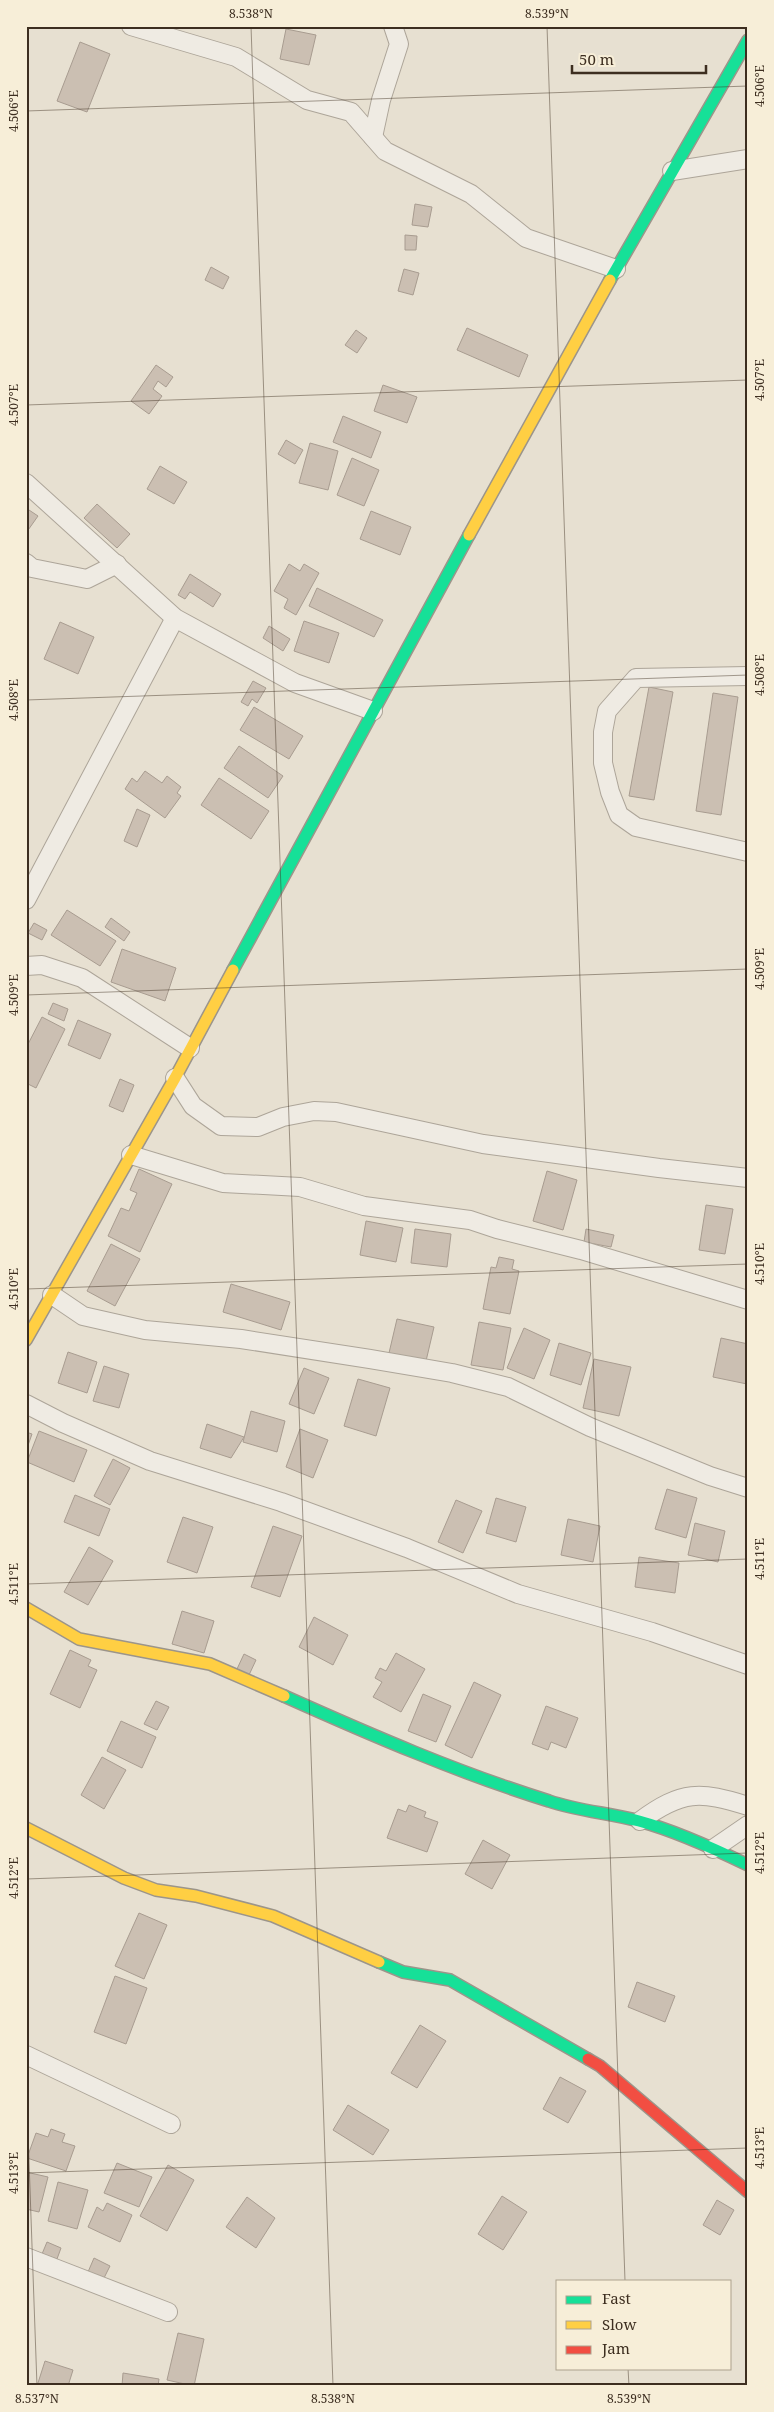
<svg xmlns="http://www.w3.org/2000/svg" width="774" height="2412" font-family="'Noto Serif',serif">
<rect width="100%" height="100%" fill="#e7e0d1"/>
<g fill="#cbbfb2" stroke="#a89c90">
<polygon points="286,29 316,35 309,65 280,59"/>
<polygon points="80,42 110,54 87,112 57,101"/>
<polygon points="415,204 432,207 428,227 412,225"/>
<polygon points="405,235 417,236 416,250 405,250"/>
<polygon points="211,267 229,277 223,289 205,280"/>
<polygon points="404,269 419,273 413,295 398,291"/>
<polygon points="467,328 528,355 519,377 457,350"/>
<polygon points="356,330 367,338 357,353 345,345"/>
<polygon points="156,365 173,377 166,387 158,381 153,389 162,396 149,414 131,401"/>
<polygon points="383,385 417,397 407,423 374,411"/>
<polygon points="343,416 381,432 371,458 333,442"/>
<polygon points="286,440 303,450 295,464 278,454"/>
<polygon points="310,443 338,451 328,490 299,483"/>
<polygon points="352,458 379,470 364,506 337,495"/>
<polygon points="160,466 187,482 174,504 147,489"/>
<polygon points="97,504 130,534 117,548 84,518"/>
<polygon points="26,508 38,516 26,533"/>
<polygon points="371,511 411,527 400,555 360,539"/>
<polygon points="289,564 300,571 304,564 319,573 296,615 284,608 288,599 274,591"/>
<polygon points="190,574 221,594 213,607 190,592 185,599 178,595"/>
<polygon points="317,588 383,620 374,637 309,606"/>
<polygon points="304,621 339,633 329,663 294,651"/>
<polygon points="60,622 94,637 78,674 44,659"/>
<polygon points="269,626 290,639 283,651 263,638"/>
<polygon points="253,681 266,688 257,703 252,699 248,706 241,702"/>
<polygon points="649,687 673,692 654,800 629,796"/>
<polygon points="713,693 738,697 721,815 696,811"/>
<polygon points="254,707 303,736 289,759 240,730"/>
<polygon points="239,746 283,776 268,798 224,768"/>
<polygon points="145,771 162,783 167,776 181,787 177,793 181,796 165,818 125,789 132,778 137,782"/>
<polygon points="219,778 269,811 251,839 201,805"/>
<polygon points="137,809 150,815 137,847 124,841"/>
<polygon points="67,910 116,941 100,966 51,935"/>
<polygon points="111,918 130,932 124,941 105,927"/>
<polygon points="34,923 47,930 42,940 28,933"/>
<polygon points="122,949 176,968 165,1001 111,982"/>
<polygon points="53,1003 68,1009 64,1021 48,1014"/>
<polygon points="42,1017 65,1029 36,1088 26,1083 26,1048"/>
<polygon points="78,1020 111,1034 100,1059 68,1045"/>
<polygon points="120,1079 134,1085 123,1112 109,1106"/>
<polygon points="139,1169 172,1184 140,1252 108,1236 121,1208 129,1211 137,1193 130,1190"/>
<polygon points="547,1171 577,1180 563,1230 533,1221"/>
<polygon points="706,1205 733,1209 725,1254 699,1250"/>
<polygon points="366,1221 403,1228 396,1262 360,1255"/>
<polygon points="415,1229 451,1234 447,1267 411,1263"/>
<polygon points="586,1229 614,1235 611,1247 584,1242"/>
<polygon points="111,1244 140,1259 115,1306 87,1291"/>
<polygon points="499,1257 514,1260 512,1269 519,1271 510,1314 483,1309 491,1267 496,1268"/>
<polygon points="231,1284 290,1302 281,1330 223,1312"/>
<polygon points="397,1319 434,1327 426,1361 389,1353"/>
<polygon points="479,1322 511,1328 503,1370 471,1365"/>
<polygon points="524,1328 550,1340 534,1379 507,1368"/>
<polygon points="721,1338 748,1344 747,1384 713,1377"/>
<polygon points="559,1343 591,1353 581,1385 550,1375"/>
<polygon points="68,1352 97,1362 87,1393 58,1383"/>
<polygon points="594,1359 631,1367 619,1416 583,1408"/>
<polygon points="104,1366 129,1374 119,1408 93,1401"/>
<polygon points="304,1368 329,1378 314,1414 289,1404"/>
<polygon points="358,1379 390,1388 376,1436 344,1426"/>
<polygon points="251,1411 285,1421 277,1452 243,1442"/>
<polygon points="207,1424 244,1437 231,1458 200,1448"/>
<polygon points="300,1429 328,1440 313,1478 286,1467"/>
<polygon points="39,1431 87,1450 74,1482 27,1462"/>
<polygon points="26,1432 32,1434 26,1451"/>
<polygon points="113,1459 130,1468 110,1505 94,1496"/>
<polygon points="667,1489 697,1498 686,1538 655,1529"/>
<polygon points="75,1495 110,1509 99,1536 64,1522"/>
<polygon points="496,1498 526,1507 516,1542 486,1533"/>
<polygon points="456,1500 482,1511 463,1553 438,1542"/>
<polygon points="183,1517 213,1527 197,1573 167,1562"/>
<polygon points="568,1519 600,1526 593,1562 561,1555"/>
<polygon points="695,1523 725,1531 718,1562 688,1555"/>
<polygon points="273,1526 302,1536 280,1597 251,1587"/>
<polygon points="89,1547 113,1561 88,1605 64,1592"/>
<polygon points="639,1557 679,1563 675,1593 635,1587"/>
<polygon points="182,1611 214,1621 204,1653 172,1644"/>
<polygon points="314,1617 348,1635 333,1665 299,1647"/>
<polygon points="70,1650 91,1660 88,1666 97,1670 80,1708 50,1694"/>
<polygon points="396,1653 425,1669 401,1712 373,1697 382,1682 375,1678 380,1668 386,1671"/>
<polygon points="244,1654 256,1660 249,1675 237,1669"/>
<polygon points="474,1682 501,1695 472,1758 445,1745"/>
<polygon points="423,1694 451,1706 436,1742 408,1731"/>
<polygon points="156,1701 169,1707 157,1730 144,1724"/>
<polygon points="546,1706 578,1718 566,1748 551,1742 548,1750 532,1744"/>
<polygon points="121,1721 156,1737 142,1768 107,1751"/>
<polygon points="102,1757 126,1770 104,1809 81,1795"/>
<polygon points="409,1805 426,1812 424,1817 438,1822 427,1852 387,1838 398,1809 406,1812"/>
<polygon points="483,1840 510,1855 492,1889 465,1874"/>
<polygon points="139,1913 167,1925 144,1979 115,1966"/>
<polygon points="115,1976 147,1988 126,2044 94,2032"/>
<polygon points="637,1982 675,1996 665,2022 628,2007"/>
<polygon points="420,2025 446,2041 417,2088 391,2073"/>
<polygon points="560,2077 586,2091 568,2123 543,2109"/>
<polygon points="348,2105 389,2130 373,2155 333,2130"/>
<polygon points="51,2129 65,2134 62,2142 75,2146 66,2171 27,2158 36,2133 48,2137"/>
<polygon points="117,2163 152,2177 139,2207 104,2193"/>
<polygon points="168,2165 194,2180 167,2231 140,2216"/>
<polygon points="26,2172 48,2177 39,2212 26,2209"/>
<polygon points="58,2182 88,2190 77,2229 48,2221"/>
<polygon points="502,2196 527,2212 503,2250 478,2234"/>
<polygon points="247,2197 275,2218 256,2248 226,2227"/>
<polygon points="717,2200 734,2210 720,2235 703,2225"/>
<polygon points="107,2203 132,2215 120,2242 88,2227 97,2207 103,2211"/>
<polygon points="47,2242 61,2248 57,2259 42,2254"/>
<polygon points="94,2258 110,2266 103,2280 88,2272"/>
<polygon points="178,2333 204,2339 194,2386 167,2380"/>
<polygon points="45,2361 73,2370 68,2386 37,2386"/>
<polygon points="123,2373 159,2379 158,2386 122,2386"/>
</g>
<g fill="none" stroke-linecap="round" stroke-linejoin="round">
<g stroke="#ada599" stroke-width="20">
<g id="street">
<polyline points="131,26 236,57 307,100 351,112 385,151 471,194 526,238 616,269"/>
<polyline points="373,137 381,100 399,44 393,26"/>
<polyline points="672,171 748,159"/>
<polyline points="26,483 175,618 295,683 373,711"/>
<polyline points="26,563 32,568 87,579 117,564"/>
<polyline points="748,676 636,678 607,711 603,732 603,763 610,792 619,815 636,827 748,852"/>
<polyline points="26,900 175,618"/>
<polyline points="26,966 42,965 82,978 190,1048"/>
<polyline points="175,1078 193,1106 221,1126 258,1127 283,1117 314,1111 336,1112 483,1144 659,1168 748,1178"/>
<polyline points="131,1155 223,1183 300,1187 364,1206 470,1220 497,1229 581,1250 748,1300"/>
<polyline points="52,1295 83,1316 145,1330 241,1339 370,1359 452,1373 508,1387 590,1427 710,1476 748,1488"/>
<polyline points="26,1404 63,1423 150,1461 281,1502 407,1548 518,1594 652,1632 748,1665"/>
<path d="M640 1821C682 1790 700 1791 748 1806"/>
<polyline points="713,1849 748,1825"/>
<polyline points="26,2055 171,2124"/>
<polyline points="26,2257 168,2312"/>
</g>
</g>
<g stroke="#9c958a" stroke-width="14">
<g id="fast">
<polyline points="610,280 748,40"/>
<polyline points="233,970 469,535"/>
<path d="M284 1696C371 1735 459 1773 549 1801 578 1811 609 1813 639 1821 676 1831 713 1848 748 1865"/>
<polyline points="379,1962 403,1972 450,1980 588,2059"/>
</g>
</g>
<g stroke="#9c958a" stroke-width="14">
<g id="slow">
<polyline points="469,535 610,280"/>
<polyline points="26,1340 175,1078 233,970"/>
<polyline points="26,1608 79,1639 210,1664 284,1696"/>
<polyline points="26,1828 124,1878 156,1890 196,1896 273,1916 379,1962"/>
</g>
</g>
<g stroke="#9c958a" stroke-width="14">
<polyline id="jam" points="588,2059 600,2066 748,2192"/>
</g>
<use href="#street" stroke="#efebe3" stroke-width="18"/>
<use href="#fast" stroke="#16e098" stroke-width="11"/>
<use href="#slow" stroke="#ffcf43" stroke-width="11"/>
<use href="#jam" stroke="#f24e42" stroke-width="11"/>
</g>
<path fill="none" stroke="#3d2e20" stroke-width="1" stroke-opacity="0.45" d="M251 26 333 2386M547 26 625 2281M26 111 748 86M26 405 748 380M26 700 748 675M26 995 748 969M26 1289 748 1264M26 1584 748 1559M26 1879 748 1853M26 2077 37 2386M26 2173 748 2148M628 2368 629 2386"/>
<rect width="774" height="2412" fill="none" stroke="#f7eed8" stroke-width="55"/>
<rect x="556" y="2280" width="175" height="90" fill="#f7eed8" stroke="#ada18e"/>
<rect x="566" y="2296" width="25" height="8" fill="#16e098" stroke="#ada18e"/>
<text x="602" y="2304" font-size="15" fill="#3d2e20">Fast</text>
<rect x="566" y="2321" width="25" height="8" fill="#ffcf43" stroke="#ada18e"/>
<text x="602" y="2330" font-size="15" fill="#3d2e20">Slow</text>
<rect x="566" y="2346" width="25" height="8" fill="#f24e42" stroke="#ada18e"/>
<text x="602" y="2354" font-size="15" fill="#3d2e20">Jam</text>
<path d="M572 65v8h134v-8" fill="none" stroke="#3d2e20" stroke-width="2.5"/>
<text x="579" y="65" font-size="15" fill="#3d2e20" stroke="#f7eed8" stroke-width="4" paint-order="stroke">50 m</text>
<rect x="28" y="28" width="718" height="2356" fill="none" stroke="#3d2e20" stroke-width="2"/>
<g font-size="12" text-anchor="middle" fill="#3d2e20">
<text x="251" y="18">8.538°N</text>
<text x="547" y="18">8.539°N</text>
<text transform="translate(760 86) rotate(-90)" y="4">4.506°E</text>
<text transform="translate(14 111) rotate(-90)" y="4">4.506°E</text>
<text transform="translate(760 380) rotate(-90)" y="4">4.507°E</text>
<text transform="translate(14 405) rotate(-90)" y="4">4.507°E</text>
<text transform="translate(760 675) rotate(-90)" y="4">4.508°E</text>
<text transform="translate(14 700) rotate(-90)" y="4">4.508°E</text>
<text transform="translate(760 969) rotate(-90)" y="4">4.509°E</text>
<text transform="translate(14 995) rotate(-90)" y="4">4.509°E</text>
<text transform="translate(760 1264) rotate(-90)" y="4">4.510°E</text>
<text transform="translate(14 1289) rotate(-90)" y="4">4.510°E</text>
<text transform="translate(760 1559) rotate(-90)" y="4">4.511°E</text>
<text transform="translate(14 1584) rotate(-90)" y="4">4.511°E</text>
<text transform="translate(760 1853) rotate(-90)" y="4">4.512°E</text>
<text transform="translate(14 1878) rotate(-90)" y="4">4.512°E</text>
<text transform="translate(760 2148) rotate(-90)" y="4">4.513°E</text>
<text transform="translate(14 2173) rotate(-90)" y="4">4.513°E</text>
<text x="37" y="2403">8.537°N</text>
<text x="333" y="2403">8.538°N</text>
<text x="629" y="2403">8.539°N</text>
</g>
</svg>
